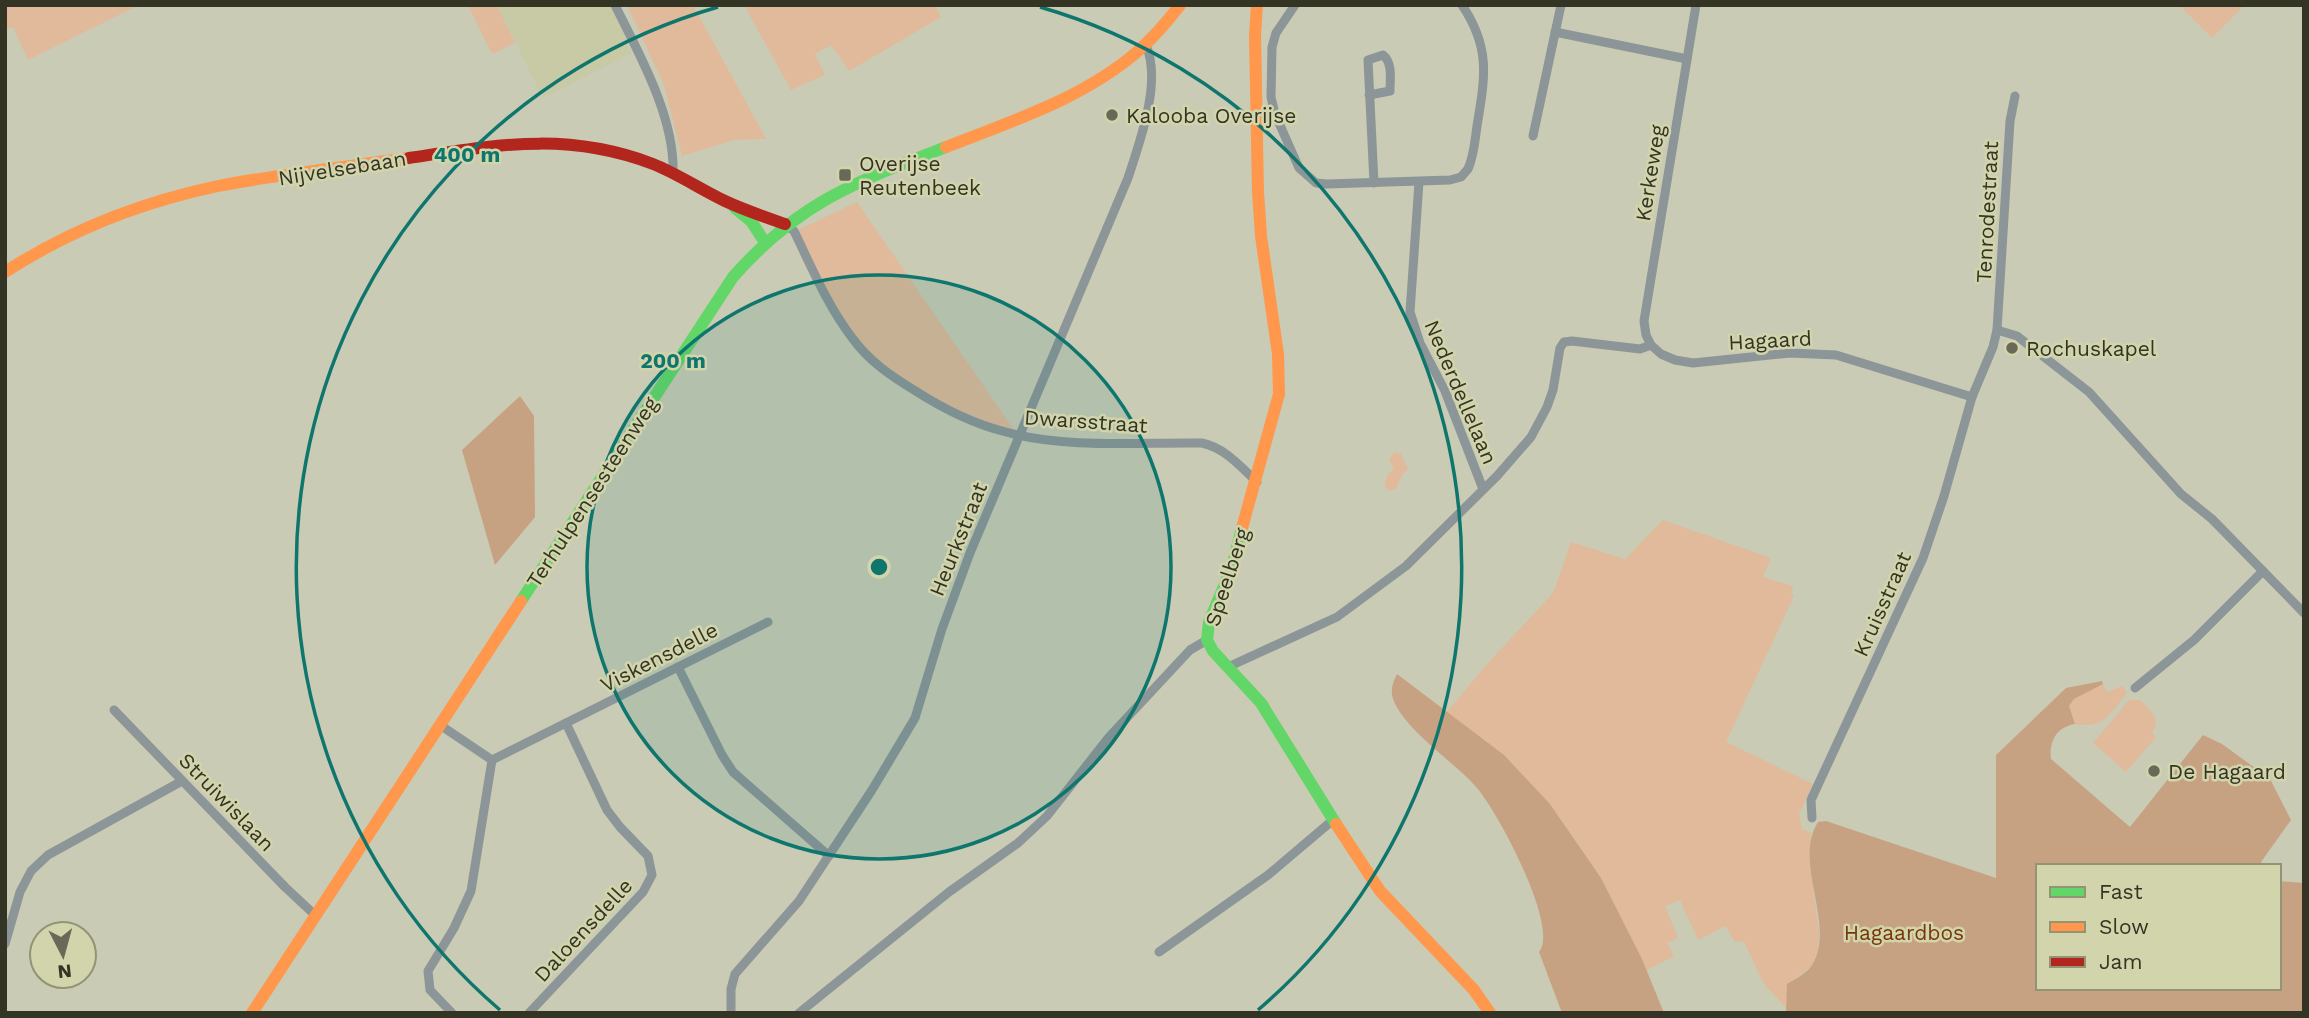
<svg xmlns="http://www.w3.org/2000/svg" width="2309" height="1018" font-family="'Work Sans',sans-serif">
<rect width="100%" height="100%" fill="#cacbb4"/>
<polygon fill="#c8caa5" points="497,5 611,5 632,53 543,98"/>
<g fill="#e0ba9a">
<polygon points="5,5 139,5 28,60 13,27 5,30"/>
<polygon points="468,5 497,5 515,43 492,54"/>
<polygon points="627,5 693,5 766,139 734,140 682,156 664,85"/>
<polygon points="744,5 935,5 941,17 849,71 831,45 815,54 825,75 791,90"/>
<polygon points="2179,5 2245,5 2212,38"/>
<path d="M857 202 1014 430C958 418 884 378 851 331 829 300 814 264 798 230Z"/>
<path d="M1395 452 1401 454 1408 469 1402 475 1396 489 1390 491 1385 487C1384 481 1388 472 1394 470L1389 459Z"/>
<polygon points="1663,520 1771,558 1763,577 1793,586 1791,594 1794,596 1726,742 1813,784 1799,814 1802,829 1811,833 1810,867 1819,931 1818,950 1812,966 1787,984 1786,1008 1764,984 1744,942 1734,941 1726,926 1698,940 1680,900 1665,906 1678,938 1667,943 1674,956 1647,970 1601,878 1550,804 1504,755 1446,713 1487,664 1553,593 1571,542 1625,559"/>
<path d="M2103 684 2107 692 2122 686 2127 693C2109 714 2106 729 2075 724L2069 706 2074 699Z"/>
<path d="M2129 700H2140C2150 710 2162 718 2152 733L2156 737 2126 772 2093 743Z"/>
</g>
<g fill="#c7a282">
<polygon points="520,396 534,416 535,517 495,565 462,450"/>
<path d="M1397 674 1504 755 1550 804 1601 878 1642 959 1664 1013H1562L1539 952C1560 927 1497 811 1477 788 1455 762 1405 731 1393 699 1390 690 1393 682 1397 674Z"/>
<path d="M2102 681 2103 684 2074 699 2069 706 2075 724C2056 727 2049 742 2051 759L2130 827 2203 735 2222 744 2270 779 2291 820 2261 862 2264 866H2038V988H2279V881L2304 883V1013H1786L1787 984C1795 979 1807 973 1812 965 1837 924 1792 864 1818 822L1826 821 1996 878V755L2066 688Z"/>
</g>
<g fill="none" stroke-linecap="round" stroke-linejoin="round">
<g stroke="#8c9698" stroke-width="9">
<path d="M615 5C639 54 675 117 673 173"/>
<path d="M1295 5 1276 33 1272 47 1271 97 1275 114 1299 168 1316 183 1327 184 1450 180 1461 177 1468 169C1474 156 1475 140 1477 126 1485 77 1491 48 1462 5"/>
<polyline points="1696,5 1644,321 1646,335 1651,345 1661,354 1675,360 1693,363 1790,353 1836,355 1972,397 1993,347 1997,330 2010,121 2015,96"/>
<polyline points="1555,32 1687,59"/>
<path d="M1369 95 1390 91C1390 79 1393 63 1383 55L1368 60 1374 183"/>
<polyline points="1533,136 1561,5"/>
<polyline points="1419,182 1410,312 1420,343 1445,391 1483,489"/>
<path d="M785 224 794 231C812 268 828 307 853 339 869 361 891 376 914 390 942 408 973 424 1006 432 1068 449 1138 442 1202 443 1225 448 1240 466 1257 482"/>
<polyline points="1997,330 2017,336 2089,392 2181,494 2212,519 2304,613"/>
<polyline points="678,667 722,755 733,772 829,856"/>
<polyline points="1228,667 1337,617 1406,566 1497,476 1531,437 1547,407 1553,390 1560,348 1564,342 1572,341 1640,349 1651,345"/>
<polyline points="2135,688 2194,640 2263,571"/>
<polyline points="114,710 285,887 316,916"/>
<polyline points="440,725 492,760"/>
<polyline points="492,760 768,622"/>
<polyline points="1812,818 1811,800 1923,558 1944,496 1972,397"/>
<polyline points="5,944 20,892 31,871 48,855 182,781"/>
<polyline points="1159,952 1268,875 1333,820"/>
<polyline points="452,1013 430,990 428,971 454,928 471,891 492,760"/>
<polyline points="529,1013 643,892 652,875 648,856 620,827 607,810 566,723"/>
<path d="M731 1013V989L735 974 799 901 872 790 915 718 942 629 970 553 1128 178C1140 141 1162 82 1146 45"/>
<polyline points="799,1013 949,892 1018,843 1047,816 1109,737 1190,650 1207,640"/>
</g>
<g stroke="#63d668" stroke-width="12">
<polyline points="735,208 751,221 764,241"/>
<polyline points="1242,528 1232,567 1209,622 1207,640 1213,651 1261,703 1336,824"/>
<path d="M521 601 733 277C799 202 856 182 946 147"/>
</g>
<g stroke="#ff974d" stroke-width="12">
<path d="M946 147C1012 121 1082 99 1137 52 1153 38 1167 22 1180 5"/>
<path d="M5 272C70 230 142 202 218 186 280 174 345 167 409 158"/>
<polyline points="1242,528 1279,394 1278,354 1261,236 1258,192 1255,35 1257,5"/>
<polyline points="1336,824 1380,891 1474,990 1490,1013"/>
<polyline points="252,1013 521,601"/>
</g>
<path stroke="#b3261e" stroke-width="12" d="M409 158C497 145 566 131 653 164 678 174 700 189 725 201 744 210 765 217 785 224"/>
</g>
<circle cx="879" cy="567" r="292" fill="#0f766e" fill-opacity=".12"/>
<g fill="none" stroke="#0f766e" stroke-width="3.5">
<circle cx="879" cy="567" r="292"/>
<path d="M500 1010A583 583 0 0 1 718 7M1040 7A583 583 0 0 1 1258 1010"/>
</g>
<g fill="#686956" stroke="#d2d4ab" stroke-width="2.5">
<circle cx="1112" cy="115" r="7"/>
<rect x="838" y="168" width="14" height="14" rx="3.5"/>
<circle cx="2012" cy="348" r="7"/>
<circle cx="2154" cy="771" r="7"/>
</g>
<g text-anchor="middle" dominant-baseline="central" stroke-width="5" stroke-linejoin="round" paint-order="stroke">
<g font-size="21" fill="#333423" stroke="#d2d4ab" text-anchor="start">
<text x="1126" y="115">Kalooba Overijse</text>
<text x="859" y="163">Overijse<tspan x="859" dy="24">Reutenbeek</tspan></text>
<text x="2026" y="348">Rochuskapel</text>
<text x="2168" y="771">De Hagaard</text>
</g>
<g font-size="21" fill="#333423" stroke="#d2d4ab">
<text transform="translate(342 168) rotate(-9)">Nijvelsebaan</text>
<text transform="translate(1650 173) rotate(-81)">Kerkeweg</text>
<text transform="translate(1987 212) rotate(-87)">Tenrodestraat</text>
<text transform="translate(1770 340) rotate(-3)">Hagaard</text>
<text transform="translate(1461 392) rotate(67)">Nederdellelaan</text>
<text transform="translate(1086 421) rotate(4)">Dwarsstraat</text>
<text transform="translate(592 492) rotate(-57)">Terhulpensesteenweg</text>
<text transform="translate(958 539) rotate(-68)">Heurkstraat</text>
<text transform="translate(1227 577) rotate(-72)">Speelberg</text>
<text transform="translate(1882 604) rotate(-66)">Kruisstraat</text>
<text transform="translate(659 657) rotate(-27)">Viskensdelle</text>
<text transform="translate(227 802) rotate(46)">Struiwislaan</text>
<text transform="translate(583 930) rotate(-47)">Daloensdelle</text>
</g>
<g font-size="21" fill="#773708" stroke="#d2d4ab">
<text x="1904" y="932">Hagaardbos</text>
</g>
</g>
<circle cx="879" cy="567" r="10" fill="#0f766e" stroke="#d2d4ab" stroke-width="3.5"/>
<g font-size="21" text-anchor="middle" font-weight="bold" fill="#0f766e" stroke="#d2d4ab" stroke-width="5" stroke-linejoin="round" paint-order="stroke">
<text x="467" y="162">400 m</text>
<text x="673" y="368">200 m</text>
</g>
<rect width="2309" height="1018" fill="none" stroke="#333423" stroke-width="14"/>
<rect x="2036" y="864" width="245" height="126" fill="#d2d4ab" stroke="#929475" stroke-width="2"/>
<rect x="2050" y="887" width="35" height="10" fill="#63d668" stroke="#929475" stroke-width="2"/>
<text x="2099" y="899" font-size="21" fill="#333423">Fast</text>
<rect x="2050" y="922" width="35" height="10" fill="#ff974d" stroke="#929475" stroke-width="2"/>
<text x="2099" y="934" font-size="21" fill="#333423">Slow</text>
<rect x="2050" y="957" width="35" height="10" fill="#b3261e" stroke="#929475" stroke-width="2"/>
<text x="2099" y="969" font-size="21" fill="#333423">Jam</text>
<g transform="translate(63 955) rotate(174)"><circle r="33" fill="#d2d4ab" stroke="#929475" stroke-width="2"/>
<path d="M0-5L12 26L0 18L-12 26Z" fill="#686956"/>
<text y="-10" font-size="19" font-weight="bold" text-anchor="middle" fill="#333423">N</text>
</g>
</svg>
